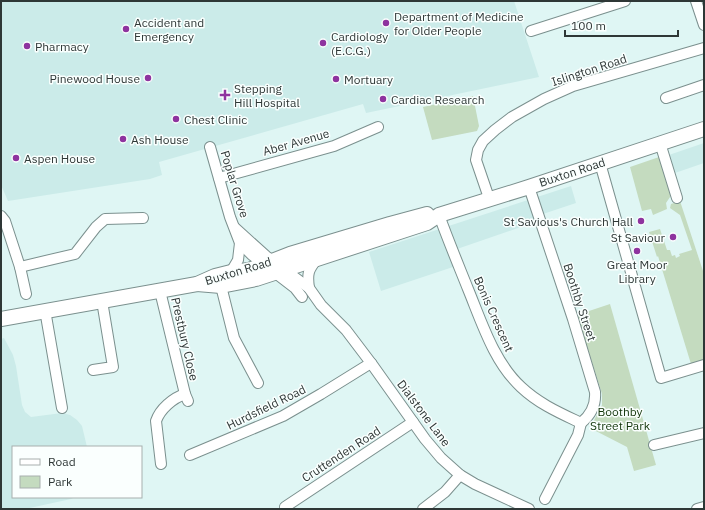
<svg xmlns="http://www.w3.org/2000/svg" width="705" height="510" font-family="'IBM Plex Sans',sans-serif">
<rect width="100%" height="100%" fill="#dff6f4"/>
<g fill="#cbebe9">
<polygon points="1,1 514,1 539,77 366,113 363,104 159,162 162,175 150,179 8,201 1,185"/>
<polygon points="704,143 704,163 672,174 666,156"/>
<polygon points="571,186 576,203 540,215 541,220 457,249 462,264 381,291 369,252"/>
<polygon points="4,338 13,355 16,366 22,405 25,412 31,417 62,413 70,415 77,420 82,426 87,447 13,447 13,497 75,497 71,499 25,509 1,509 1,339"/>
</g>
<g fill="#c4dbbf">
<polygon points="473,96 479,126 477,131 432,140 423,107"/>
<polygon points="662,156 672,194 666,203 667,209 653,215 651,209 642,211 630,167"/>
<polygon points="680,201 704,274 704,360 691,364 658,256 657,257 649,232 660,229 667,250 670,250 672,256 675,255 676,258 680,256 679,254 692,250 680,215 670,208 671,204"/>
<polygon points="610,304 656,465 634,471 627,447 590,428 602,405 602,394 577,315"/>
</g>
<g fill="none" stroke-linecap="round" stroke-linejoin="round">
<g stroke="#7b908e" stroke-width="12">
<g id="minor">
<polyline points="696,1 704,25"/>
<polyline points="531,31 625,1"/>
<polyline points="666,98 704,85"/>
<polyline points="660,143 677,198"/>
<polyline points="210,147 230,217 240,243 252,255 295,288 302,297"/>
<polyline points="600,163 661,378 704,365"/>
<polyline points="219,178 334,146 378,127"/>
<path d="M529 187 573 319 595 392C596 405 591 415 581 423"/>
<polyline points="489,198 476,160 478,150 483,141 495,130 512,117 544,99 573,86 704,48"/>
<path d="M439 215C448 240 458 264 468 289 482 323 494 362 521 387 539 404 560 413 581 423L578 435 545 499"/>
<polyline points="1,216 5,221 20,267 26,294"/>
<polyline points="235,228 266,256 309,288 321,305 346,330 371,363 425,439 441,458 460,475 475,484 529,509"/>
<polyline points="20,267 75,254 96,227 105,219 143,218"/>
<polyline points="231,272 238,260 240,243"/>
<polyline points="221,286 234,338 258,383"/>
<path d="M309 288C307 274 308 270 317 259"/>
<polyline points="160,291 185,394 188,401"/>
<polyline points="45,310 62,408"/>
<polyline points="93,370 113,367 102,301"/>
<polyline points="654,445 704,433"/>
<polyline points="190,455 283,416 321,394 371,363"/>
<path d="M161 464 156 421C160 409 173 398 185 394"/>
<polyline points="286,509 285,507 413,422"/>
<polyline points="423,509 445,492 460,475"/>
<polyline points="697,509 704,507"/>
</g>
</g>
<g stroke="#7b908e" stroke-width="16">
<g id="highway">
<polyline points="197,284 221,286 256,279 427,223 439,215 529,187 704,129"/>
<polyline points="1,319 197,284 215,276 231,272 249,270 290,254 390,224 427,214"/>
</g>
</g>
<use href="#minor" stroke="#fff" stroke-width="10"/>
<use href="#highway" stroke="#fff" stroke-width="14"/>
</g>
<g fill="#8e339f" stroke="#fafffe" stroke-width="1.5">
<circle cx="386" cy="23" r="4"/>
<circle cx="126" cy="29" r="4"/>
<circle cx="323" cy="43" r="4"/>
<circle cx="27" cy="46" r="4"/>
<circle cx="148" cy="78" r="4"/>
<circle cx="336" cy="79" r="4"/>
<path d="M223 89h4v4h4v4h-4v4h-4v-4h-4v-4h4z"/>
<circle cx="383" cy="99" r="4"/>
<circle cx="176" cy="119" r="4"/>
<circle cx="123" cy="139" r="4"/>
<circle cx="16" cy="158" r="4"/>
<circle cx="641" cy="221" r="4"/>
<circle cx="673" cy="237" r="4"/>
<circle cx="637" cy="251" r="4"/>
</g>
<g text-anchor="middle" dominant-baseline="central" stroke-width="3" stroke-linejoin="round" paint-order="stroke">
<g font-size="12" fill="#2e3736" stroke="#fafffe" text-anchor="start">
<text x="394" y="16">Department of Medicine<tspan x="394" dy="14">for Older People</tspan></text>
<text x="134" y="22">Accident and<tspan x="134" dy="14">Emergency</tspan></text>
<text x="331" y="36">Cardiology<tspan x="331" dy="14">(E.C.G.)</tspan></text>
<text x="35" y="46">Pharmacy</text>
<text x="140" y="78" text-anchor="end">Pinewood House</text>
<text x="344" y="79">Mortuary</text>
<text x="234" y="88">Stepping<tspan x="234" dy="14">Hill Hospital</tspan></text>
<text x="391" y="99">Cardiac Research</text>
<text x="184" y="119">Chest Clinic</text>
<text x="131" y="139">Ash House</text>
<text x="24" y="158">Aspen House</text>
<text x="633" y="221" text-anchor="end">St Savious's Church Hall</text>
<text x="665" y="237" text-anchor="end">St Saviour</text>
<text x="637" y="264" text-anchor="middle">Great Moor<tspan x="637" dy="14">Library</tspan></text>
</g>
<g font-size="12" fill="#2e3736" stroke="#fafffe">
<text transform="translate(589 70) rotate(-18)">Islington Road</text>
<text transform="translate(296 142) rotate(-16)">Aber Avenue</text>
<text transform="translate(572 172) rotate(-18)">Buxton Road</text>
<text transform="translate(235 184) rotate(73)">Poplar Grove</text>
<text transform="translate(238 271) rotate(-17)">Buxton Road</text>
<text transform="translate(580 302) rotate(72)">Boothby Street</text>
<text transform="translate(494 314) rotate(66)">Bonis Crescent</text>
<text transform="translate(185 339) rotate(77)">Prestbury Close</text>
<text transform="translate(266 407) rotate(-26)">Hurdsfield Road</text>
<text transform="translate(424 413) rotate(53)">Dialstone Lane</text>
<text transform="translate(341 454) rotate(-33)">Cruttenden Road</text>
</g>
<g font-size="12" fill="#113509" stroke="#fafffe">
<text x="620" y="411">Boothby<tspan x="620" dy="14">Street Park</tspan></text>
</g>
</g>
<rect width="705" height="510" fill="none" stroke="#2e3736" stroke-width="4"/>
<rect x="12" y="446" width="130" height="52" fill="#fafffe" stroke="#a8afae"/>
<rect x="20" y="459" width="20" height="6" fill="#ffffff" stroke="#a8afae"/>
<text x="48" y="466" font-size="12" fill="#2e3736">Road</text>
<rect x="20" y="476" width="20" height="12" fill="#c4dbbf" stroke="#a8afae"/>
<text x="48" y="486" font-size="12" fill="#2e3736">Park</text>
<path d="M565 30v6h113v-6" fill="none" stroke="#2e3736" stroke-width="2"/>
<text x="571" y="30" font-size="12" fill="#2e3736" stroke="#fafffe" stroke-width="3" paint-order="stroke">100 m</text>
</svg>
